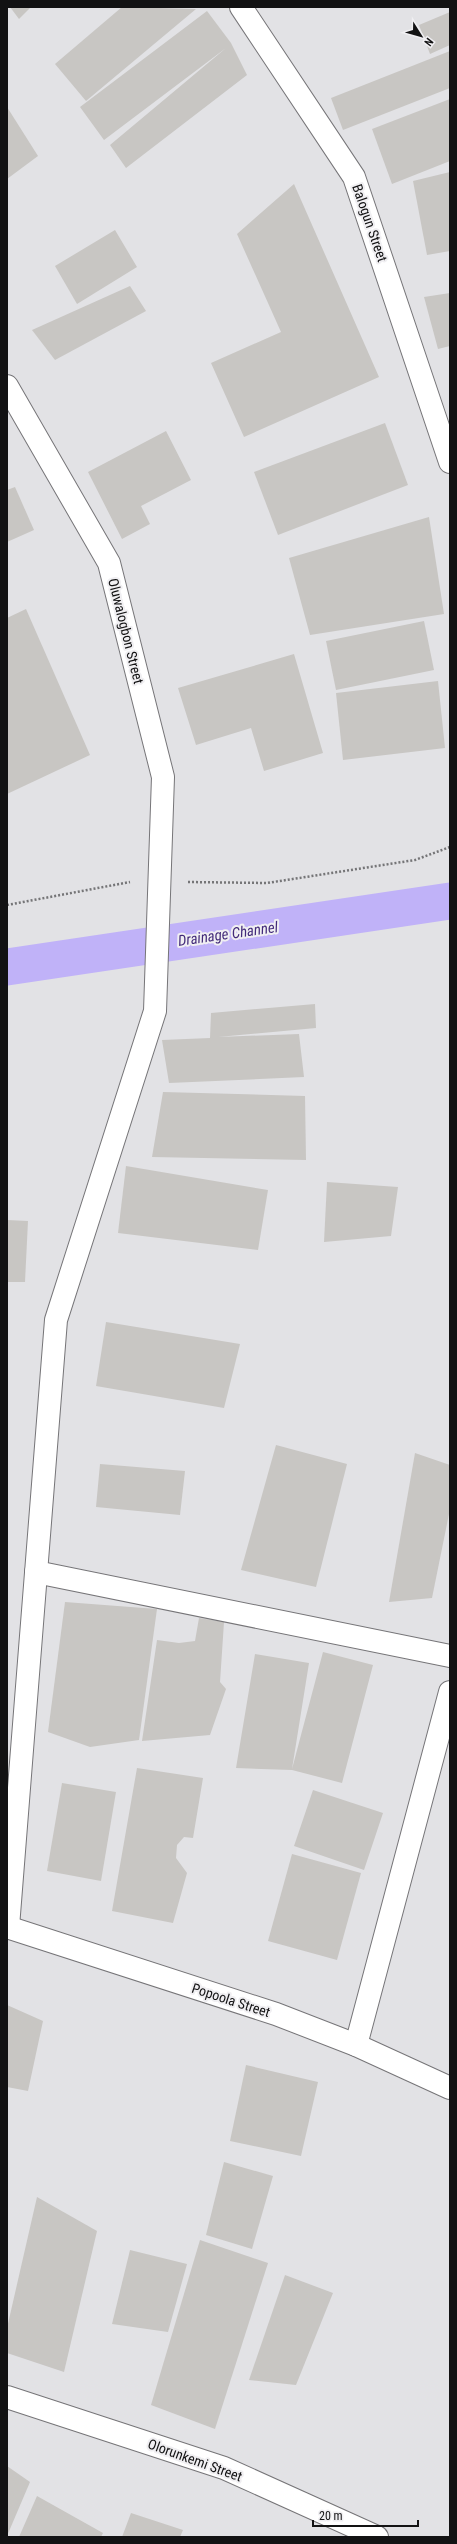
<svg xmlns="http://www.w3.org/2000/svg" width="457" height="2544" font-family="'Roboto Condensed',sans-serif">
<rect width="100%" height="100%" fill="#e2e2e5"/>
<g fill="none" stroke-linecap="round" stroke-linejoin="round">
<polyline stroke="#c0b2f8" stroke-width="37" points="7,967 450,901"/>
</g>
<g fill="#c8c6c3">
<polygon points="10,7 31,7 19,19"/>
<polygon points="122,7 196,9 86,101 55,64"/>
<polygon points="207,11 231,43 247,75 126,168 110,145 226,48 104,140 80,107"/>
<polygon points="450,12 450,45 430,54 419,25"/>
<polygon points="450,51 450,88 343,130 331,98"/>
<polygon points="450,99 450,161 392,184 372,129"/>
<polygon points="7,107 38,156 7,179"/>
<polygon points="450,172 450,251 427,255 413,181"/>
<polygon points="294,184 379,377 244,437 211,363 281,332 237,234"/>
<polygon points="115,230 137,267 77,304 55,266"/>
<polygon points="130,286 146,311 55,360 32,330"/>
<polygon points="450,293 450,346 438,349 424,297"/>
<polygon points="385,423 408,485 278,535 254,472"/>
<polygon points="166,431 191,480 141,506 150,524 122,539 88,472"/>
<polygon points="15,487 34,530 7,542 7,490"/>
<polygon points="429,517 444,614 310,635 289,558"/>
<polygon points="26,609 90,755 7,794 7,618"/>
<polygon points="424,621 434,670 336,690 326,641"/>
<polygon points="294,654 323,753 264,771 251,728 196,745 178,688"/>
<polygon points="438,681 445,748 343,760 336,693"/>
<polygon points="315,1004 316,1028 218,1037 299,1034 304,1077 169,1083 162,1040 210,1038 211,1013"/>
<polygon points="163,1092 305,1096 306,1160 152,1157"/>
<polygon points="126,1166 268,1190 258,1250 118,1233"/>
<polygon points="327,1182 398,1187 391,1236 324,1242"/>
<polygon points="7,1220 28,1221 25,1282 7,1282"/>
<polygon points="106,1322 240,1344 224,1408 96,1386"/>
<polygon points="276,1445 347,1464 316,1587 241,1570"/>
<polygon points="415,1453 450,1465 450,1509 432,1598 389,1602"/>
<polygon points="100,1464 185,1471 180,1515 96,1507"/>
<polygon points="65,1602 157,1609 139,1740 90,1747 48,1732"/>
<polygon points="199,1618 224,1622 220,1682 226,1689 210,1735 142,1741 157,1640 179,1643 195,1641"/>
<polygon points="323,1652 373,1665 342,1783 292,1770 236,1768 255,1654 309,1663 292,1769"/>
<polygon points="137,1768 203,1778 193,1838 184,1837 177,1845 176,1858 187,1873 173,1923 112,1911"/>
<polygon points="62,1783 116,1792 101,1881 47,1871"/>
<polygon points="313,1790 383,1813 364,1870 294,1846"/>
<polygon points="292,1854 361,1873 337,1960 268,1941"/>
<polygon points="7,2005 43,2021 28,2091 7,2087"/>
<polygon points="246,2065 318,2082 301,2156 230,2141"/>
<polygon points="224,2162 273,2176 252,2249 206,2235"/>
<polygon points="37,2197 97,2231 64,2372 7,2353 7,2328"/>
<polygon points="200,2240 268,2263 215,2429 151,2405"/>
<polygon points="130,2250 187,2264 168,2332 112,2324"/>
<polygon points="285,2275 333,2293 296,2385 249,2380"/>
<polygon points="7,2466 30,2482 7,2536"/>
<polygon points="37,2496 103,2533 101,2537 19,2537"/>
<polygon points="131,2513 183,2530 180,2537 122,2537"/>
</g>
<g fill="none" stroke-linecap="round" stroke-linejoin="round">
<g stroke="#767578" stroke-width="24">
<g id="minor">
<polyline points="241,7 354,177 450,462"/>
<polyline points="7,386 109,563 163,777 155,1011 56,1320 8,1927"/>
<polyline points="36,1572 450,1656"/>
<polyline points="7,1927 276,2014 356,2045 450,2088"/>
<polyline points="356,2045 450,1692"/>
<polyline points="7,2397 224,2468 377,2537"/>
</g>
</g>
<g stroke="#757577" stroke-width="2.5" stroke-dasharray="2 2" stroke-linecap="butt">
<polyline points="188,882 267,883 415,860 450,847"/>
<polyline points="7,905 130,882"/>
</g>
<use href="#minor" stroke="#fff" stroke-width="22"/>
</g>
<g text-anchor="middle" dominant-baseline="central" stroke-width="4" stroke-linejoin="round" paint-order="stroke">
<g font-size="14" fill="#121213" stroke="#f0eff2">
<text transform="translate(370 223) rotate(71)">Balogun Street</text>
<text transform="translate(126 631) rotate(76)">Oluwalogbon Street</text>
<text transform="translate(231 2000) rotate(18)">Popoola Street</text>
<text transform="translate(195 2460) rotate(20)">Olorunkemi Street</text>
</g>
<g font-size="15" font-style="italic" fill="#422a79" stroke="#f0eff2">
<text transform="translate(228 934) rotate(-8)">Drainage Channel</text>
</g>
</g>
<rect width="457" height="2544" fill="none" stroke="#121213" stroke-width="16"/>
<g transform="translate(421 36) rotate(127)" stroke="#f0eff2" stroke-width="3" paint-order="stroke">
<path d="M0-3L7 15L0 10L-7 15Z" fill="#121213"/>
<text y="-6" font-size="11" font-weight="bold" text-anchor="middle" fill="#121213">N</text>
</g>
<path d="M313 2520v6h105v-6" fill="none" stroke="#121213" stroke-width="2"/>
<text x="319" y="2520" font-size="12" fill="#121213" stroke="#f0eff2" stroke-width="3" paint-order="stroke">20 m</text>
</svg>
